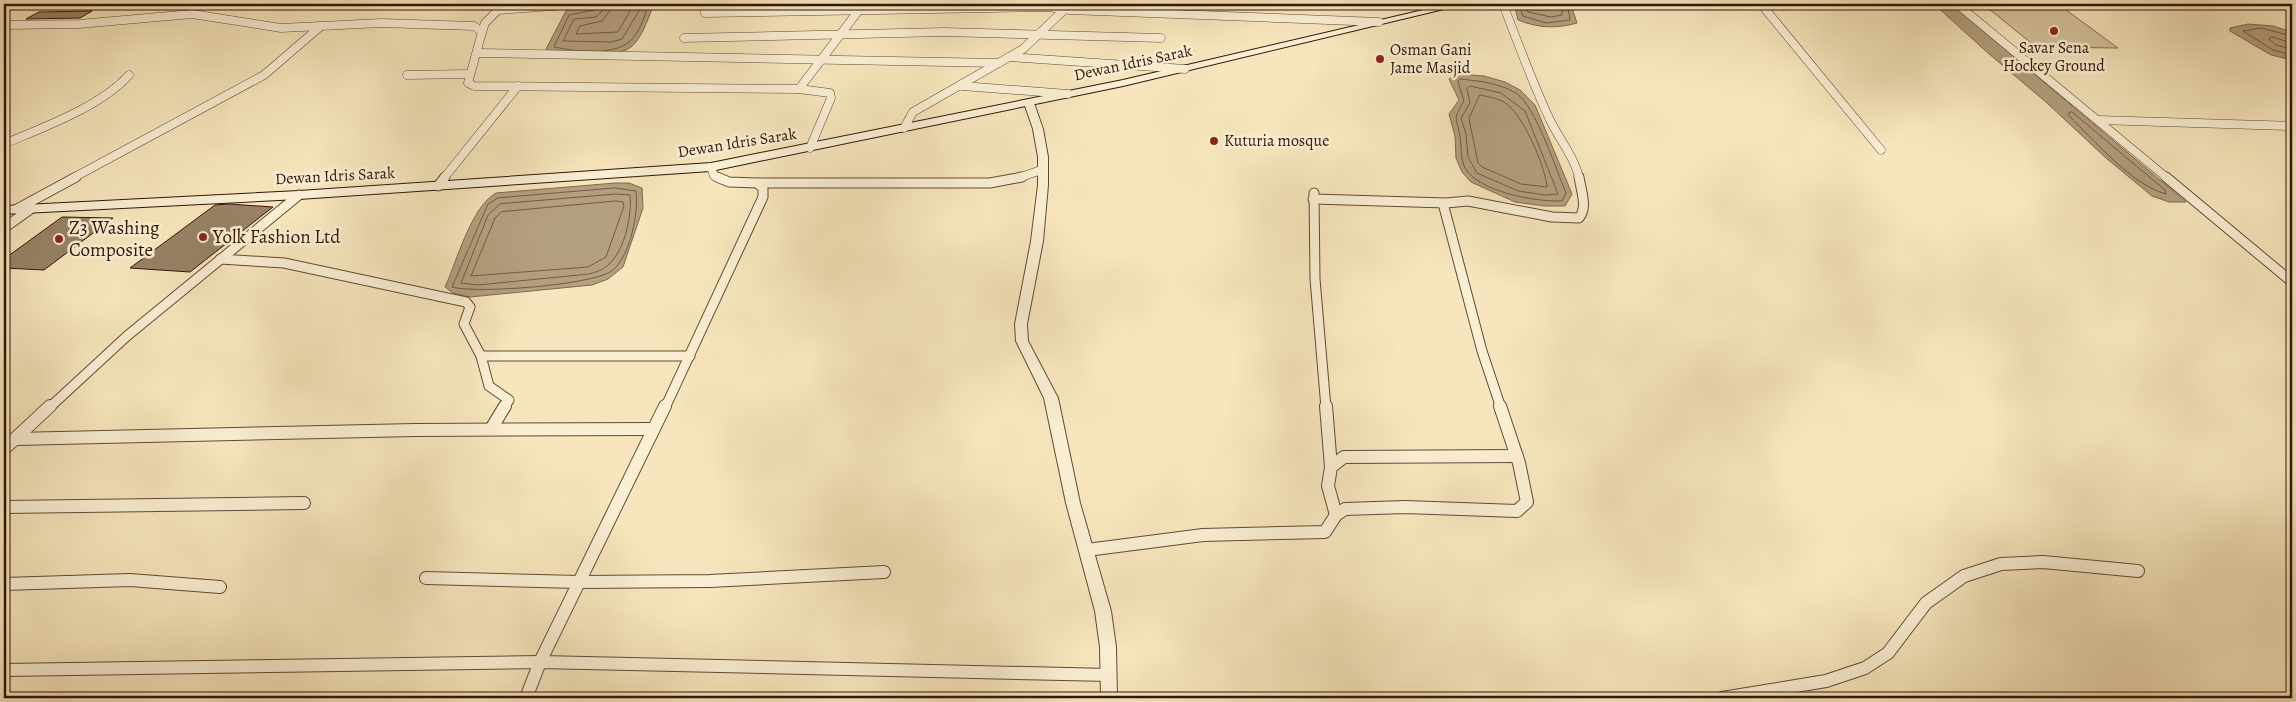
<svg xmlns="http://www.w3.org/2000/svg" width="2296" height="702" font-family="Alegreya,serif">
<rect width="100%" height="100%" fill="#f7e6bd"/>
<filter id="stains"><feTurbulence type="fractalNoise" baseFrequency=".004" numOctaves="4"/><feColorMatrix values="0 0 0 0 .2 0 0 0 0 .09 0 0 0 0 .02 0 0 0 .5 -.17"/></filter>
<radialGradient id="worn" r=".72"><stop offset=".6" stop-color="#630" stop-opacity="0"/><stop offset="1" stop-color="#630" stop-opacity=".3"/></radialGradient>
<polygon fill="#d5c29e" stroke="#836c53" points="1983,4 2058,4 2118,48 2036,47"/>
<g fill="#b49f7f" stroke="#80684f">
<path d="M1514 4H1580L1572 8 1577 23C1555 29 1539 28 1518 20Z"/>
<polygon points="1934,4 1950,4 1968,18 2186,202 2169,202 2152,196 2106,158 2047,103 1988,53"/>
<path d="M633 5 653 6C648 19 642 38 631 47 616 59 567 52 549 52L546 49 567 9Z"/>
<polygon points="2248,24 2273,26 2292,32 2292,60 2271,55 2230,31 2230,28"/>
<polygon points="1456,74 1484,76 1505,82 1520,90 1535,105 1572,194 1565,206 1545,206 1515,202 1471,182 1462,172 1456,158 1455,136 1449,114 1459,100 1449,79"/>
<path d="M615 183H629L642 188 643 208 623 267 608 279 592 285 470 297 453 293 445 287C457 261 471 207 496 193Z"/>
</g>
<g fill="none" stroke-linecap="round" stroke-linejoin="round">
<g stroke="#725a44" stroke-width="1">
<polyline points="1519,4 1523,16 1546,23 1570,20 1568,8 1570,4"/>
<polyline points="1525,4 1528,12 1551,17 1562,15 1562,4"/>
<polyline points="611,9 602,21 580,26 576,34 618,32 631,9"/>
<path d="M595 10 569 15 554 47C574 51 606 55 625 45 638 38 645 17 648 4"/>
<polyline points="603,10 596,17 574,19 563,41 611,42 622,39 640,9"/>
<polyline points="2292,36 2261,28 2243,31 2273,50 2292,55"/>
<polyline points="2292,43 2272,37 2269,39 2276,45 2292,49"/>
<path d="M1460 79C1479 81 1499 83 1516 93 1536 107 1556 169 1566 193L1562 201C1536 202 1479 192 1465 168 1460 158 1462 147 1460 137 1457 116 1452 121 1464 101L1458 82Z"/>
<polygon points="1470,86 1501,93 1525,111 1558,194 1545,195 1518,191 1477,173 1468,157 1466,134 1461,118 1470,103 1467,89"/>
<path d="M1480 95C1490 97 1502 99 1509 106 1525 120 1545 166 1547 187L1521 184 1482 167 1478 163 1469 119Z"/>
<path d="M2072 112 2165 190 2166 194C2132 185 2094 140 2069 116V113Z"/>
<path d="M615 188 636 191C639 212 630 256 613 270 596 285 476 294 452 287L488 204 498 198Z"/>
<path d="M616 194 630 195C632 215 625 249 610 263 605 269 597 272 589 274L478 285 461 283 488 215 500 204Z"/>
<polygon points="616,201 623,202 624,206 606,257 588,267 471,276 495,218 501,212"/>
</g>
</g>
<g fill="#988266" stroke="#311508">
<polygon points="92,11 80,18 26,19 39,12"/>
<polygon points="229,204 273,207 190,272 130,268 215,205"/>
<polygon points="62,217 113,218 44,270 4,268 4,259"/>
</g>
<g fill="none" stroke-linecap="round" stroke-linejoin="round">
<g stroke="#624935" stroke-width="9">
<g id="minor-far2">
<polyline points="695,4 705,5 705,13 1048,7 1070,10 1379,22"/>
<polyline points="1436,4 1456,5"/>
<path d="M1503 4C1518 43 1532 82 1550 120 1559 139 1575 158 1579 178"/>
<polyline points="1761,4 1881,150"/>
<polyline points="1957,4 2167,178"/>
<polyline points="4,25 79,24 192,14 281,28 381,23 474,26 482,32 468,83 474,86 799,89 830,93 831,98 810,148"/>
<polyline points="482,32 485,23 498,10 566,5 642,4"/>
<polyline points="684,38 944,32 1161,38"/>
<polyline points="479,53 999,63"/>
<polyline points="1009,57 1185,69"/>
<polyline points="407,75 469,74"/>
<polyline points="962,86 1068,94"/>
<polyline points="799,89 862,6"/>
<polyline points="2098,120 2292,126"/>
<polyline points="904,128 913,112 1023,49 1066,8"/>
<path d="M4 144C44 127 100 107 129 75"/>
<polyline points="711,167 714,176 720,178"/>
<polyline points="73,178 264,75 321,26"/>
<polyline points="444,178 518,86"/>
<polyline points="1018,178 1044,169"/>
</g>
</g>
<g stroke="#624935" stroke-width="11">
<g id="minor-far1">
<polyline points="717,177 729,182 757,183 990,183 1022,177"/>
<polyline points="2166,177 2292,282"/>
<polyline points="438,186 445,177"/>
<polyline points="1314,193 1315,279 1326,408"/>
<polyline points="1313,199 1446,203"/>
<polyline points="17,209 76,177"/>
<polyline points="4,228 32,208"/>
<polyline points="220,259 284,263 466,302 470,307 464,324 481,356 489,386 509,400 504,408"/>
<polyline points="481,356 690,356"/>
<polyline points="49,408 127,336 299,195"/>
<polyline points="665,408 763,197 763,188 757,183"/>
<path d="M1501 408 1482 351 1444 207 1446 203 1468 201 1552 217 1579 218C1588 207 1581 191 1579 177"/>
</g>
</g>
<g stroke="#624935" stroke-width="14">
<g id="minor">
<polyline points="1326,406 1331,467"/>
<polyline points="491,429 505,406"/>
<polyline points="15,439 415,430 653,429"/>
<polyline points="4,449 50,406"/>
<polyline points="4,507 304,503"/>
<polyline points="1336,515 1328,486 1331,467 1344,457 1517,456"/>
<polyline points="1087,550 1203,535 1325,532 1336,515 1345,509 1405,507 1517,511 1527,502 1519,463 1500,406"/>
<polyline points="426,578 579,582 710,581 884,572"/>
<polyline points="4,584 130,580 220,587"/>
<polyline points="4,670 540,662 1109,675"/>
<polyline points="526,698 540,662 665,406"/>
<polyline points="1722,698 1826,681 1865,668 1888,653 1926,603 1964,576 2001,564 2043,562 2138,571"/>
</g>
</g>
<g stroke="#624935" stroke-width="2">
<polygon id="tertiary" points="1029,100 1034,103 1043,129 1048,157 1048,185 1043,241 1027,324 1028,341 1058,398 1080,503 1111,611 1116,647 1117,698 1101,698 1100,647 1095,611 1066,503 1044,398 1016,341 1015,324 1031,241 1038,185 1038,157 1033,129 1024,103"/>
</g>
<g stroke="#311508" stroke-width="2">
<polygon id="secondary" points="1449,4 1465,4 1123,86 711,171 299,199 4,214 4,206 299,191 711,163 1123,80"/>
</g>
<use href="#minor-far2" stroke="#faefd4" stroke-width="8"/>
<use href="#minor-far1" stroke="#faefd4" stroke-width="9"/>
<use href="#minor" stroke="#faefd4" stroke-width="12"/>
<use href="#tertiary" fill="#faefd4" fill-rule="evenodd"/>
<use href="#secondary" fill="#faefd4" fill-rule="evenodd"/>
</g>
<g fill="#8f2418" stroke="#faefd4" stroke-width="2">
<circle cx="2054" cy="31" r="5"/>
<circle cx="1380" cy="59" r="5"/>
<circle cx="1214" cy="141" r="5"/>
<circle cx="203" cy="237" r="5"/>
<circle cx="59" cy="239" r="5"/>
</g>
<g text-anchor="middle" dominant-baseline="central" stroke-width="5" stroke-linejoin="round" paint-order="stroke">
<g font-size="16" fill="#311508" stroke="#faefd4" text-anchor="start">
<text x="2054" y="48" text-anchor="middle">Savar Sena<tspan x="2054" dy="18">Hockey Ground</tspan></text>
<text x="1390" y="50">Osman Gani<tspan x="1390" dy="18">Jame Masjid</tspan></text>
<text x="1224" y="141">Kuturia mosque</text>
</g>
<g font-size="16" fill="#311508" stroke="#faefd4">
<text transform="translate(1133 63) rotate(-12)">Dewan Idris Sarak</text>
<text transform="translate(737 143) rotate(-9)">Dewan Idris Sarak</text>
<text transform="translate(335 176) rotate(-3)">Dewan Idris Sarak</text>
</g>
<g font-size="19" fill="#311508" stroke="#faefd4" text-anchor="start">
<text x="69" y="228">Z3 Washing<tspan x="69" dy="22">Composite</tspan></text>
<text x="213" y="237">Yolk Fashion Ltd</text>
</g>
</g>
<rect width="2296" height="702" fill="none" stroke="#f7e6bd" stroke-width="20"/>
<rect x="5" y="5" width="2286" height="692" fill="none" stroke="#311508" stroke-width="2.5"/>
<rect x="10" y="10" width="2276" height="682" fill="none" stroke="#311508"/>
<rect width="100%" height="100%" filter="url(#stains)"/>
<rect width="100%" height="100%" fill="url(#worn)"/>
</svg>
